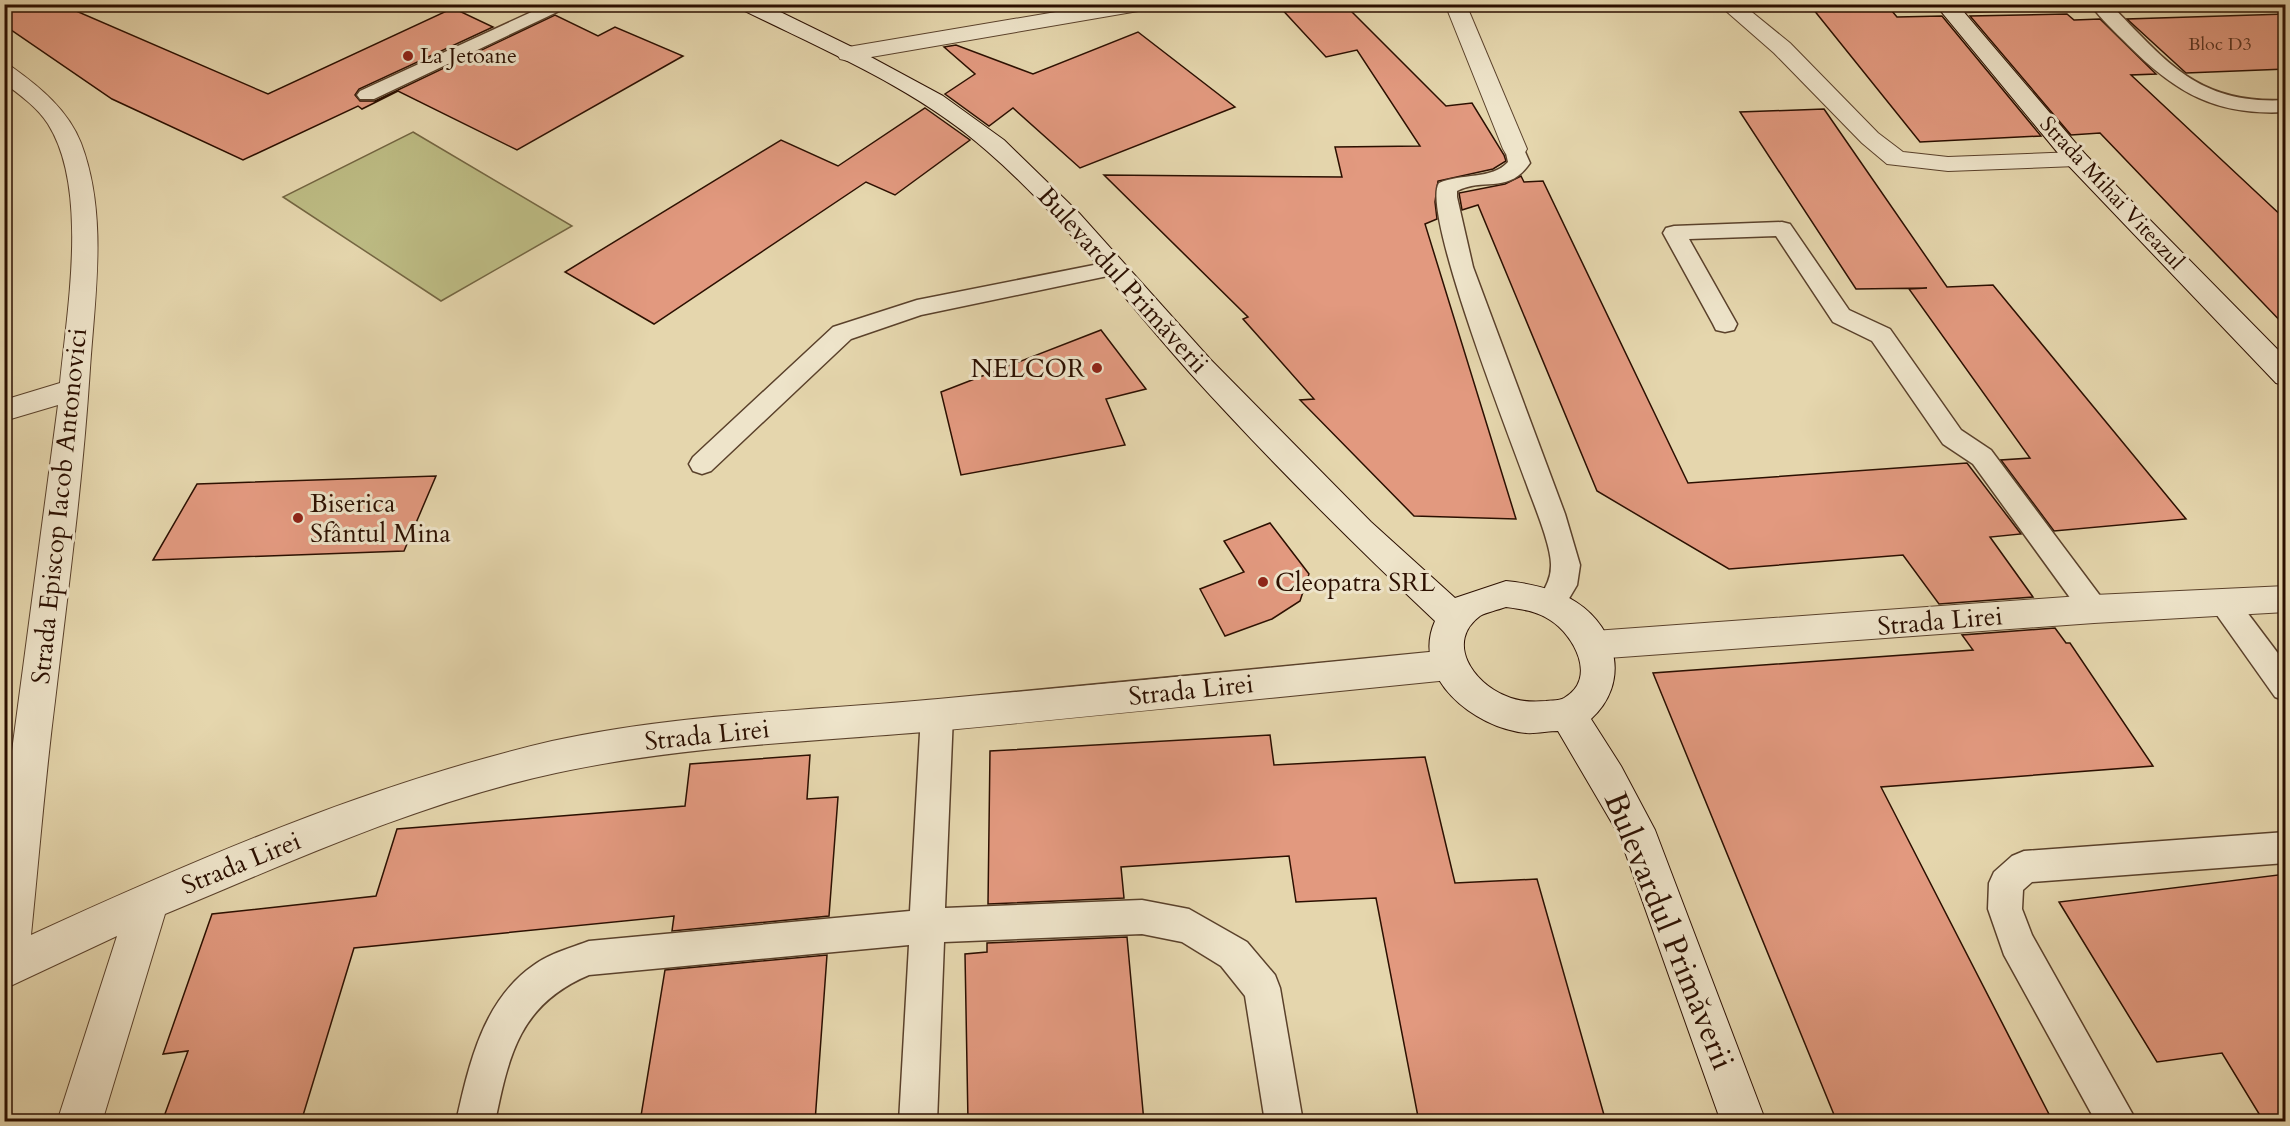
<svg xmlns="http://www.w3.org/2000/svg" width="2290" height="1126" font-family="Cardo,serif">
<rect width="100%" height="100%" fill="#e5d6ad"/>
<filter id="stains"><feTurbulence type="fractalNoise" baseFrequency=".00333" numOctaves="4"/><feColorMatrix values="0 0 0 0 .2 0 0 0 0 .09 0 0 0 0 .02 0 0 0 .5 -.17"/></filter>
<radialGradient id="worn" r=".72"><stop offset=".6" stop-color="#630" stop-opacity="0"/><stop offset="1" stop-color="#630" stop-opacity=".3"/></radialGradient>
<polygon fill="#bdbc84" stroke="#746642" stroke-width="1.5" points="413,132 572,226 441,301 283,197"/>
<g fill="#e2997f" stroke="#2b0f00" stroke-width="1.5">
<polygon points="4,4 60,4 268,94 453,8 493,27 359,89 355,95 360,101 375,101 555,15 598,36 615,27 683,56 517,150 398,91 362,109 358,106 243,160 112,99 4,25"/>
<polygon points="1277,4 1344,4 1446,106 1472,103 1504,155 1506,161 1493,169 1438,181 1435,202 1437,219 1425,224 1516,519 1414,516 1300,400 1314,399 1243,319 1248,317 1104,175 1342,177 1335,147 1420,146 1357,50 1326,57"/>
<polygon points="1809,4 1886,4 1897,17 1942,16 2041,136 1920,142"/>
<polygon points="2067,14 2074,20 2100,19 2156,74 2131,75 2286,220 2286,327 2100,133 2071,135 1970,16"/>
<polygon points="2286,14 2286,69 2186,73 2127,19"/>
<polygon points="1138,32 1235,107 1080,168 1013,108 989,126 945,94 975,74 944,47 956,45 1033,74"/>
<polygon points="925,108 970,140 895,195 866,182 654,324 565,272 781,140 838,166"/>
<polygon points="1824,109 1947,287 1993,285 2186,519 2054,531 2001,460 2030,458 1909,289 1927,288 1856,289 1740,112"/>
<polygon points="1521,176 1524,182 1543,181 1688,483 1967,463 2021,534 1990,537 2033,597 1939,604 1903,555 1729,569 1597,491 1478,205 1462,210 1459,193 1505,184"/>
<polygon points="1101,330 1146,389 1106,399 1125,445 961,475 941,392"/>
<polygon points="436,476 404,551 153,560 197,484"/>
<polygon points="1270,523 1309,574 1300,601 1272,619 1225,636 1200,589 1244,572 1224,541"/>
<polygon points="2055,628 2066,643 2070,643 2153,766 1881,787 2053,1122 1837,1122 1653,673 1973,650 1962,635"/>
<polygon points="1270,735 1274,765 1425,757 1455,883 1537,879 1606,1122 1419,1122 1376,898 1296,902 1289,856 1121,867 1124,898 988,904 990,751"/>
<polygon points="810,755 807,799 838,797 829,916 672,931 674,916 354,948 301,1122 162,1122 188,1051 163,1054 212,914 376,896 397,829 685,806 690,764"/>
<polygon points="2286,874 2286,1122 2264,1122 2222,1053 2157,1062 2059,902"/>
<polygon points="1127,937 1144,1122 968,1122 965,954 987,952 987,943"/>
<polygon points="827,955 815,1122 640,1122 665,970"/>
</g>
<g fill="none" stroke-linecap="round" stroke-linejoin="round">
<g stroke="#5a412b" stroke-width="3">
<g id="lane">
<polygon points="549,4 574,4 374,99 360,99 357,95 360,91"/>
<path d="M2090 4H2110C2167 62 2198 105 2286 100V112C2216 116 2176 93 2128 45 2115 32 2101 19 2090 4Z"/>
<path d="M1515 143 1522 145 1530 163C1508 195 1485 177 1457 191V197L1473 267 1565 514 1580 565 1577 585 1561 612 1551 616 1541 612 1536 604C1543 591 1551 581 1551 566 1552 548 1535 507 1528 488 1513 445 1420 211 1439 183 1461 173 1492 180 1508 162L1505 149 1508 145Z"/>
<polygon points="1782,222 1790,224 1849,310 1890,329 1961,430 1991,450 2104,601 2109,609 2104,617 2094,621 2084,617 1973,464 1943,444 1872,341 1833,322 1776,236 1689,239 1737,324 1734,330 1725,332 1716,330 1713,324 1663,233 1666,228 1674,226"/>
<polygon points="1114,261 1122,263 1126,268 1122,273 921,315 851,339 711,471 702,474 693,471 689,464 693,457 833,327 917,300"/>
<polygon points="2224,591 2234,595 2286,664 2286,701 2275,697 2214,611 2209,603 2214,595"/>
<path d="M937 702 948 706 953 715 945 908 1142 900 1189 909 1247 942 1275 975 1280 988 1303 1122H1265L1245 996 1221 966 1182 942 1142 934 944 942 937 1122H899L909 945 589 975C520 1004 509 1054 495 1122H456C469 1064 483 1000 534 965 550 953 571 948 589 941L910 911 921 715 926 706Z"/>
<polygon points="2286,832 2286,863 2032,882 2023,890 2022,909 2032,935 2137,1122 2096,1122 2004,955 1988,909 1989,883 1994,872 2012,856 2024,851"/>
</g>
</g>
<g stroke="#5a412b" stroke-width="2">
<g id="street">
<polygon points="1103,4 1154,4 1144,10 848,61 840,59 837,54 840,49 848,47"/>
<polygon points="1445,4 1466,4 1527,149 1524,154 1515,156 1506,154 1503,149"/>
<polygon points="1718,4 1742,4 1790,43 1878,133 1903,152 1948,157 2076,152 2085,154 2088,159 2085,164 2076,166 1948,171 1887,164 1862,143 1774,53"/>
<polygon points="1939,4 2039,4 2029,10 1948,13 1941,11 1937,7"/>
<path d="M4 65 12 67C40 87 68 110 81 143 108 214 95 294 90 368 83 479 68 590 55 701 45 779 39 857 31 935 199 858 372 783 552 741 679 713 810 711 938 699 1109 684 1279 667 1449 650L1461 655 1467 665 1461 675 1449 680C1278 697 1107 715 936 731 809 742 681 746 556 773 421 802 293 861 165 914L102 1122H57L117 936 4 989V811L58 405 4 421V400L60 383C67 310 89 189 48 124 37 107 20 95 4 83Z"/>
<polygon points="2286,586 2286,612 2094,623 1594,659 1582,655 1577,645 1582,635 1594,631 2094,595"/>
</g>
</g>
<g stroke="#2b0f00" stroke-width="2">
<g id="secondary">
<path d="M736 4H764L856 49 943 96 1004 140 1079 213 1211 360 1371 522 1455 598 1506 581 1515 582C1535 585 1558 590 1576 602 1618 629 1630 684 1591 719L1621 766 1655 830 1766 1122H1721L1619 835 1558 731C1548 731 1536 734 1526 733 1474 728 1410 677 1435 621 1350 541 1268 459 1190 373 1123 298 1063 217 987 151 916 88 823 50 739 8ZM1506 607C1521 609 1536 611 1550 620 1574 635 1598 679 1564 698 1559 701 1552 700 1546 701 1532 702 1519 702 1506 696 1473 683 1445 642 1480 616 1487 612 1498 610 1506 607Z"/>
<polygon points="1935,4 1957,4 2085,154 2286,358 2286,386 2276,383 2067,164"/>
</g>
</g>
<use href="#lane" fill="#eee4ca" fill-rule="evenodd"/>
<use href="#street" fill="#eee4ca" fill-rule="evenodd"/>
<use href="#secondary" fill="#eee4ca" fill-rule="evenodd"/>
</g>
<g fill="#8f2418" stroke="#eee4ca" stroke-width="2">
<circle cx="408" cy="56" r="6"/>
<circle cx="1097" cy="368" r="6"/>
<circle cx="298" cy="518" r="6"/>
<circle cx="1263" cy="582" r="6"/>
</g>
<g text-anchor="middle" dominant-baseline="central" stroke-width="6" stroke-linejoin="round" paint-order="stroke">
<g font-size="18" fill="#593220">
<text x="2220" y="44">Bloc D3</text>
</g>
<g font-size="22" fill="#2b0f00" stroke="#eee4ca" text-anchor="start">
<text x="420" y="56">La Jetoane</text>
</g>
<g font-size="22" fill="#2b0f00" stroke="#eee4ca">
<text transform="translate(2112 193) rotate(47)">Strada Mihai Viteazul</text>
</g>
<g font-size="26" fill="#2b0f00" stroke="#eee4ca">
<text transform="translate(1123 280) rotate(48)">Bulevardul Primăverii</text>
<text transform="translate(59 506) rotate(-84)">Strada Episcop Iacob Antonovici</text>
<text transform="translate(1940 621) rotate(-5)">Strada Lirei</text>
<text transform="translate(1191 690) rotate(-6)">Strada Lirei</text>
<text transform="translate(707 735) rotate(-6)">Strada Lirei</text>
<text transform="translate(241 863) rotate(-22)">Strada Lirei</text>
</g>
<g font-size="26" fill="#2b0f00" stroke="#eee4ca" text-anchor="start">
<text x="1085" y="368" text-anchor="end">NELCOR</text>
<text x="310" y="503">Biserica<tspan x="310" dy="30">Sfântul Mina</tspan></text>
<text x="1275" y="582">Cleopatra SRL</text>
</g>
<g font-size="32" fill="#2b0f00" stroke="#eee4ca">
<text transform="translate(1669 931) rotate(68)">Bulevardul Primăverii</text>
</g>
</g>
<rect width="2290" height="1126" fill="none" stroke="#e5d6ad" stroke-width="24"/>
<rect x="6" y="6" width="2278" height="1114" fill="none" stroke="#2b0f00" stroke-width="3"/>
<rect x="12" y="12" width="2266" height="1102" fill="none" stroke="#2b0f00" stroke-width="1.5"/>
<rect width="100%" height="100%" filter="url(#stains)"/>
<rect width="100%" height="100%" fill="url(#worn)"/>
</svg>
